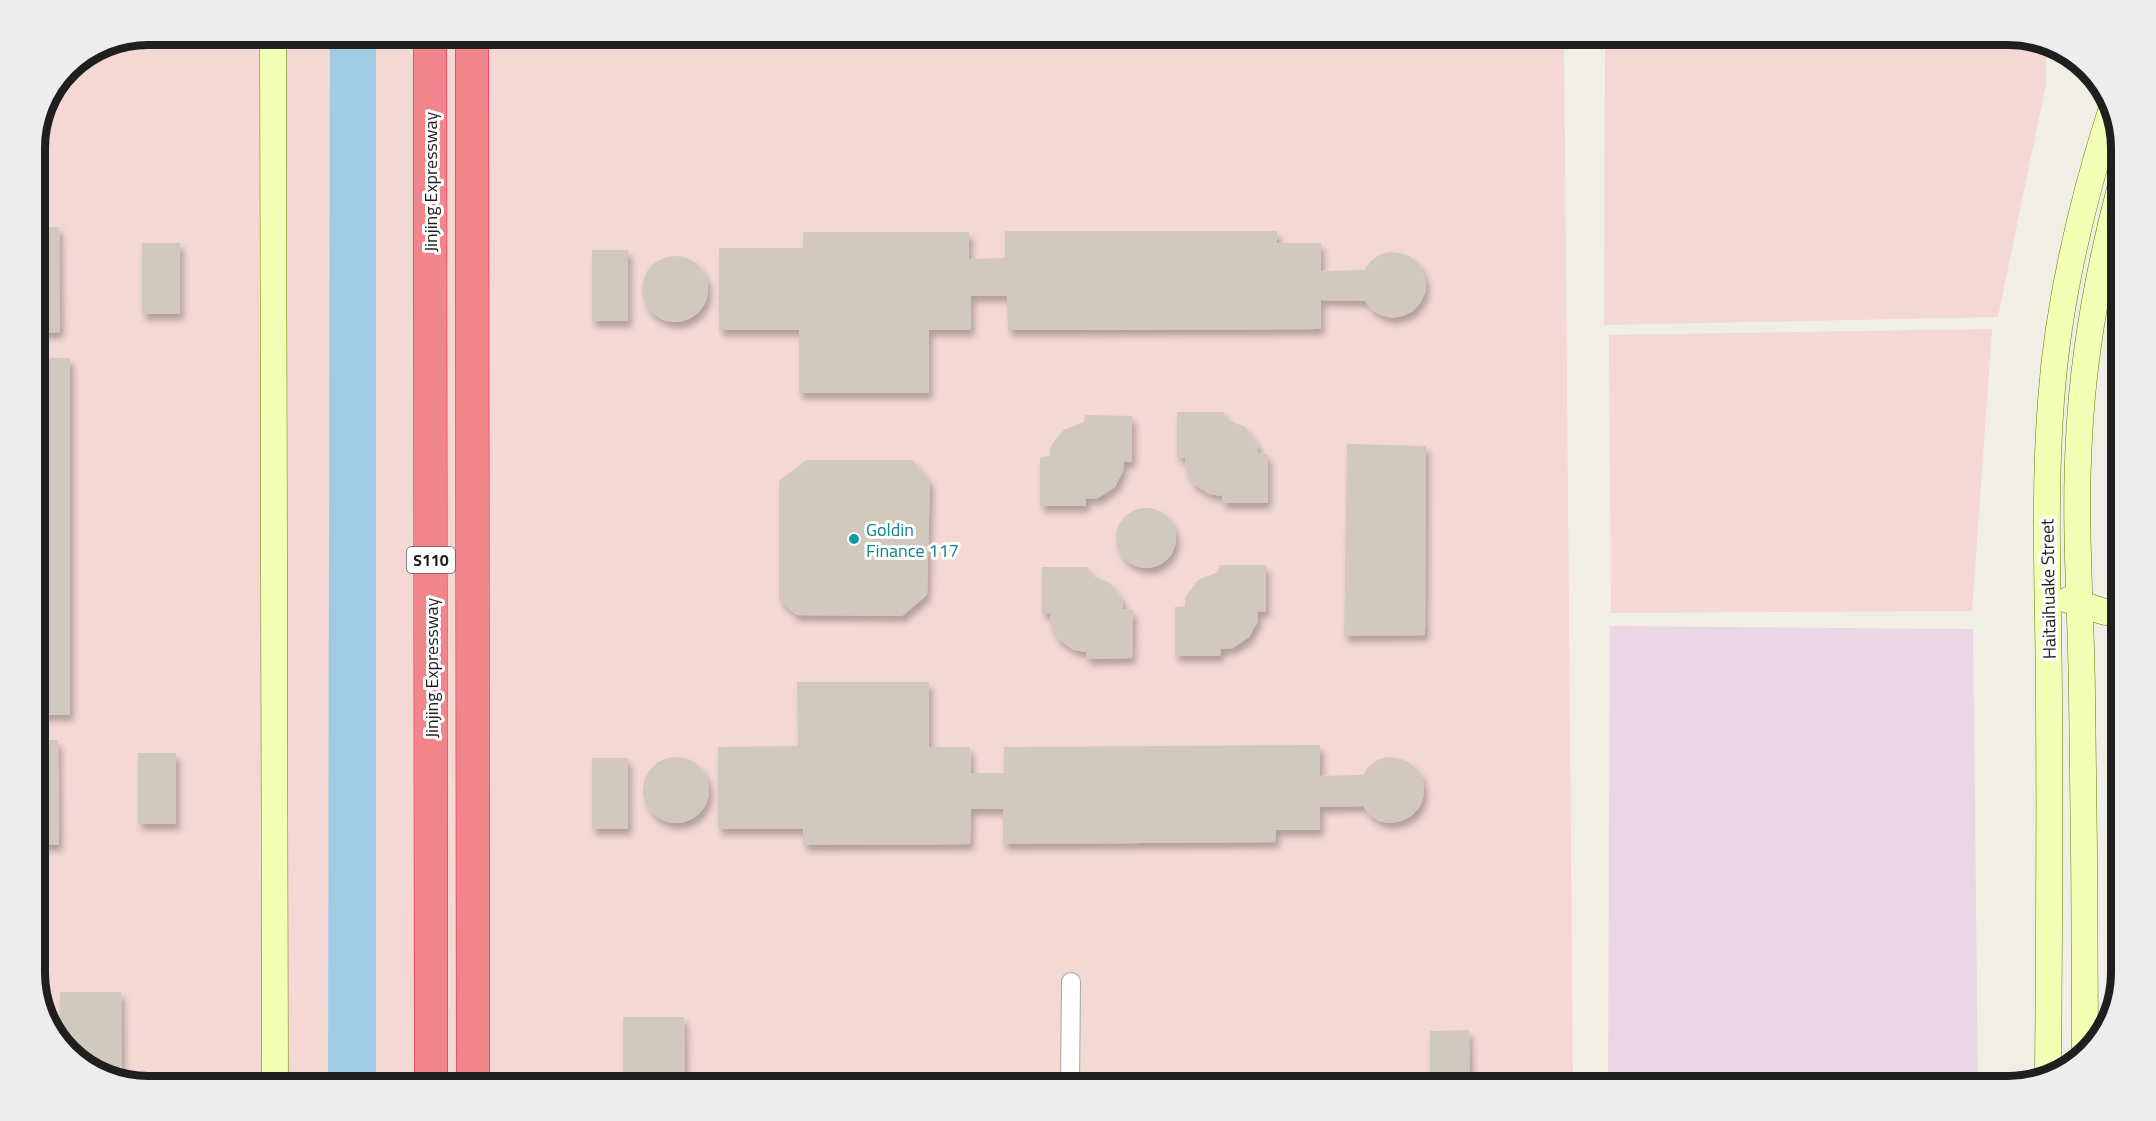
<svg xmlns="http://www.w3.org/2000/svg" width="2156" height="1121" font-family="'Titillium Web',sans-serif">
<defs>
<filter id="shadow"><feDropShadow dx="3.5" dy="6" stdDeviation="3" flood-color="#0004"/></filter>
</defs>
<rect width="100%" height="100%" fill="#f1efe5"/>
<g fill="#f3d8d3">
<polygon points="148,35 1564,35 1573,1086 148,1086 98,1075 54,1036 35,981 35,141 68,68 105,43"/>
<polygon points="2008,35 2046,43 2046,84 1998,317 1604,325 1605,35"/>
<polygon points="1992,329 1972,611 1611,613 1609,335"/>
</g>
<polygon fill="#ebd6e4" points="1610,626 1973,629 1978,1086 1608,1086"/>
<g fill="#a1cbe3">
<polygon points="376,34 376,1086 328,1086 330,35"/>
<polygon points="2121,378 2121,973 2117,994 2113,486 2116,422"/>
</g>
<g fill="#d1c9bd" filter="url(#shadow)">
<polygon points="35,227 59,227 60,332 35,333"/>
<polygon points="1005,231 1277,231 1277,243 1321,243 1321,271 1364,270 1371,261 1379,255 1389,252 1400,253 1409,256 1418,263 1423,272 1426,282 1425,293 1420,303 1413,311 1403,316 1392,318 1381,315 1372,310 1365,301 1321,300 1321,329 1008,330 1007,296 971,296 971,330 929,330 929,393 799,393 799,330 719,330 719,248 803,248 803,232 969,232 969,259 1005,258"/>
<rect x="142" y="243" width="38" height="71"/>
<rect x="592" y="250" width="36" height="71"/>
<circle cx="675" cy="289" r="33"/>
<rect x="35" y="358" width="35" height="357"/>
<polygon points="1177,412 1224,412 1225,419 1245,427 1258,445 1258,453 1268,454 1268,503 1222,503 1222,496 1210,494 1193,484 1185,468 1185,458 1177,458"/>
<polygon points="1085,415 1132,416 1132,462 1124,461 1123,471 1115,487 1098,498 1086,499 1086,506 1040,506 1040,457 1050,456 1050,448 1056,439 1064,430 1084,422"/>
<polygon points="1347,444 1426,446 1425,635 1344,636"/>
<polygon points="806,460 913,460 930,482 927,595 902,616 796,615 779,599 779,481"/>
<circle cx="1146" cy="538" r="30"/>
<polygon points="1220,565 1266,565 1266,612 1258,611 1258,621 1249,637 1233,648 1221,649 1220,656 1175,656 1175,607 1185,606 1185,598 1191,589 1198,580 1218,572"/>
<polygon points="1042,567 1088,567 1090,575 1110,583 1123,600 1123,609 1133,610 1132,658 1087,659 1086,652 1074,650 1058,639 1050,623 1050,613 1042,614"/>
<polygon points="797,682 929,682 929,747 970,747 971,773 1004,773 1004,747 1320,745 1320,776 1363,775 1369,766 1377,760 1387,757 1398,758 1408,762 1416,768 1422,777 1424,787 1423,798 1419,808 1411,816 1401,821 1390,823 1379,821 1370,815 1363,806 1320,807 1320,830 1276,830 1276,842 1003,844 1003,809 971,809 970,844 803,845 803,829 718,829 718,747 798,746"/>
<polygon points="35,740 58,740 59,845 35,845"/>
<rect x="138" y="753" width="38" height="71"/>
<circle cx="676" cy="790" r="33"/>
<rect x="592" y="758" width="36" height="71"/>
<polygon points="60,992 121,992 122,1080 98,1075 60,1042"/>
<polygon points="623,1017 684,1017 685,1086 623,1086"/>
<polygon points="1469,1030 1470,1086 1430,1086 1430,1031"/>
</g>
<g fill="none" stroke-linecap="round" stroke-linejoin="round">
<g stroke="#a6a6a6" stroke-width="10">
<polyline id="lane" points="41,201 41,126"/>
</g>
<g stroke="#a6a6a6" stroke-width="20">
<polyline id="street" points="1070,1086 1071,982"/>
</g>
<g stroke="#5f7d00" stroke-width="27">
<g id="secondary">
<polyline points="273,34 275,1086"/>
<polyline points="2068,600 2105,612"/>
<path d="M2085 1051C2085 932 2084 812 2082 693 2081 609 2074 524 2079 439 2083 354 2099 268 2121 185"/>
<path d="M2048 1074C2049 952 2050 830 2049 709 2049 606 2043 504 2051 401 2058 303 2081 205 2111 111"/>
</g>
</g>
<g stroke="#ed1442" stroke-width="34">
<g id="highway">
<polyline points="430,34 431,1086"/>
<polyline points="472,34 473,1086"/>
</g>
</g>
<use href="#lane" stroke="#fff" stroke-width="9"/>
<use href="#street" stroke="#fff" stroke-width="18"/>
<use href="#secondary" stroke="#f2ffb5" stroke-width="26"/>
<use href="#highway" stroke="#f0858b" stroke-width="33"/>
</g>
<circle fill="#0f9aa8" stroke="#fff" stroke-width="2" cx="854" cy="539" r="6"/>
<g text-anchor="middle" dominant-baseline="central" stroke-width="6" stroke-linejoin="round" paint-order="stroke">
<rect fill="#fff" stroke="#626262" stroke-width="1.5" x="407" y="547" width="48" height="26" rx="4.5"/>
<g font-size="16" font-weight="bold" fill="#1f1f1f">
<text x="431" y="560">S110</text>
</g>
<g font-size="18" fill="#1f1f1f" stroke="#fff">
<text transform="translate(430 182) rotate(-90)">Jinjing Expressway</text>
<text transform="translate(2048 589) rotate(-91)">Haitaihuake Street</text>
<text transform="translate(431 668) rotate(-90)">Jinjing Expressway</text>
</g>
<g font-size="18" fill="#0d838f" stroke="#fff" text-anchor="start">
<text x="866" y="529">Goldin<tspan x="866" dy="21">Finance 117</tspan></text>
</g>
</g>
<path d="M0 0H2156V1121H0ZM148 45H2008A103 103 0 0 1 2111 148V973A103 103 0 0 1 2008 1076H148A103 103 0 0 1 45 973V148A103 103 0 0 1 148 45Z" fill="#ededed" fill-rule="evenodd"/>
<path fill="none" stroke="#1f1f1f" stroke-width="8" d="M148 45H2008A103 103 0 0 1 2111 148V973A103 103 0 0 1 2008 1076H148A103 103 0 0 1 45 973V148A103 103 0 0 1 148 45Z"/>
</svg>
